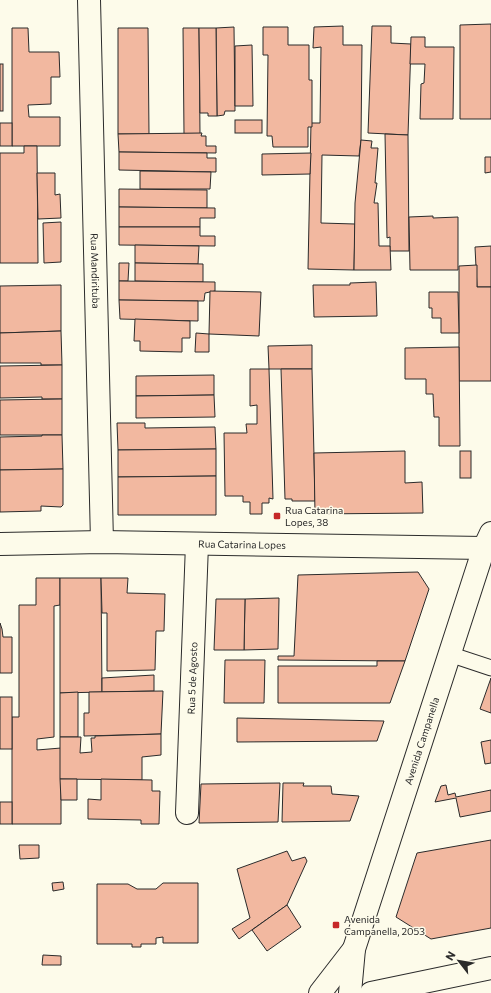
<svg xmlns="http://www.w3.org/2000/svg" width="491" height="993" font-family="Commissioner,sans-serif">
<rect width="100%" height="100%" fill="#fdfbea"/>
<g fill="#f2b8a0" stroke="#2b2b2b">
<polygon points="491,24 491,119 460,119 460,25"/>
<polygon points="343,26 343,45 362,45 361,140 359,156 322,155 321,223 355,224 354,270 308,269 311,123 320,123 321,47 313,48 314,27"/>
<polygon points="372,26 391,26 391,43 411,44 408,135 368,133"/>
<polygon points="234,27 235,111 225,111 224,115 217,116 216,28"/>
<polygon points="263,27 288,27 288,45 309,45 309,80 312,80 312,127 308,127 308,147 273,147 272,136 267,136 268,55 263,55"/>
<polygon points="12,28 28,28 29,52 59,52 60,77 51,77 51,104 28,105 29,117 60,117 60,146 12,146"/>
<polygon points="118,28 148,28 149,134 118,134"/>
<polygon points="183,28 199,28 200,134 184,134"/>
<polygon points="199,28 216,28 217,116 208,116 208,113 200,113"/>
<polygon points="411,37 425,37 425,47 454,47 453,119 420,119 421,84 424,83 425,64 410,64"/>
<polygon points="252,45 253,106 235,106 235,46"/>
<rect x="0" y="64" width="3" height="47"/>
<rect x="235" y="120" width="27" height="13"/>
<rect x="0" y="123" width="12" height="23"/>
<polygon points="202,133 201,136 206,136 206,146 216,146 216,153 119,152 118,134"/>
<polygon points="385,134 408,135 409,251 390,251 390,237 387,238"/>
<polygon points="361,140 372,141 371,148 378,148 375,183 377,183 374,203 378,203 379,246 390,246 391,270 354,270 355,203"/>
<polygon points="24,146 37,146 38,263 0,263 0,153 24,153"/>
<polygon points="119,152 207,153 207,158 216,158 216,172 119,170"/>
<polygon points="311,153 310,174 262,175 262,154"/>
<polygon points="485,157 491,157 491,172 485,173"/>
<polygon points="140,171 211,172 210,189 140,189"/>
<polygon points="37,173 55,173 55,195 60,194 61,218 38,219"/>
<polygon points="119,189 207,190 207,208 119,207"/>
<polygon points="119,207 215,208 215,218 200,218 200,227 119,227"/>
<polygon points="433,216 433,218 458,217 458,270 410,270 409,217"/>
<polygon points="61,222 61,262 44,263 43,223"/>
<polygon points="119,227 200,227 200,236 215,236 215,246 119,245"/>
<polygon points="135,245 199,246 198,264 135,263"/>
<polygon points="491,246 491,287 477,287 475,247"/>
<polygon points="119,263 129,263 128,281 119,281"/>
<polygon points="135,263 203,264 203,282 135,281"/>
<polygon points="477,265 477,287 491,287 491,381 459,381 459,266"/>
<polygon points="119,281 215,282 215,291 205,293 204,301 119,300"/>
<polygon points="376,282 377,316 314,317 313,285 350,285 350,283"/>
<polygon points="61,285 61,331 0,333 0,286"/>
<polygon points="210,291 261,292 259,336 209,334"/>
<polygon points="429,292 458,292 459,333 441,333 441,318 432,318 432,308 429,308"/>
<polygon points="119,300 198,301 198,321 120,319"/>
<polygon points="135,319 190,321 190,338 182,338 182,352 140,351 140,341 134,341"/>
<polygon points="61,331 62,365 41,365 41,363 0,363 0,333"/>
<polygon points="196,333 209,334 209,352 195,352"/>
<polygon points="312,345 312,369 269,369 268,346"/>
<polygon points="459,347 460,446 439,446 439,417 434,417 433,394 426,394 426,379 405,379 405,348"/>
<polygon points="62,365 62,399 42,399 42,397 0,398 0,366"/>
<polygon points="250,369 269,369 273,499 269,498 269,503 262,503 262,514 250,514 250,502 243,502 243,496 225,496 224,433 247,433 246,424 257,424 257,405 250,406"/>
<polygon points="281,369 312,369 315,501 292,501 292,499 285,499"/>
<polygon points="214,375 214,395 136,396 136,376"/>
<polygon points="214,395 215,417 136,418 136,396"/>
<polygon points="62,399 62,435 0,435 0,400"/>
<polygon points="117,423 145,423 145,428 215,427 216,449 118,450"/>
<polygon points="42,435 62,435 63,469 0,470 0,437 42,436"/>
<polygon points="216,449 216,476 118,477 118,450"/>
<polygon points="405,451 405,483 422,482 423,513 315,514 314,453"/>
<rect x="460" y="451" width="11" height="27"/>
<polygon points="63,469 63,505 61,507 41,506 41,511 0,512 0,470"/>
<polygon points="216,476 216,515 118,515 118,477"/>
<polygon points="418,572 429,589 405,661 278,660 278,656 294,656 298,575"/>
<polygon points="36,578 60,578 60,605 54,606 54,737 37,739 37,750 61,748 61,824 12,824 12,717 19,717 19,605 36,605"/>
<polygon points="60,578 101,578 102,692 60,693"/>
<polygon points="101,578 128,578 127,593 165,594 164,631 156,631 155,670 107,671 107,613 102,613"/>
<polygon points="279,598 278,649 244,650 245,599"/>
<polygon points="216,599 245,599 244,650 214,650"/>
<polygon points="0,623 2,629 3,637 12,637 12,673 0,673"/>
<polygon points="225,660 265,660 264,703 224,703"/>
<polygon points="377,661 405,661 390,703 278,703 278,666 377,666"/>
<polygon points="154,675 154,691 102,692 102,678"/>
<polygon points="491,678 491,713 480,709"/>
<polygon points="163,691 161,734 84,736 84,713 89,713 89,692"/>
<polygon points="78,692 78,737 60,737 60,693"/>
<rect x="0" y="697" width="12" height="52"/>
<polygon points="237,718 384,721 377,741 237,742"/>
<polygon points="161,734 161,755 142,757 142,780 60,779 60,737 81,737 80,753 92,752 91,738 95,738 95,736"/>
<polygon points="491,740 491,763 485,764 481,742"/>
<polygon points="60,779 77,779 77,800 61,800"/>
<polygon points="101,779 152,780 152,791 160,791 159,824 141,824 141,820 88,819 88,799 101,800"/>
<polygon points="280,783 278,822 199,823 201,784"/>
<polygon points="283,783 304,783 303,786 331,786 332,794 359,796 350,821 282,822"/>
<polygon points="446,785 448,795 455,793 456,797 491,790 491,811 460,817 456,798 435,802 441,786"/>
<rect x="0" y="802" width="12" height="22"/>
<polygon points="491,840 491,928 431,939 396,917 417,853"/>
<polygon points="19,845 39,845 39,858 20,859"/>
<polygon points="287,851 292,861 305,857 307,861 287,905 239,939 232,929 250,918 237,869"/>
<polygon points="63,882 64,889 53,891 52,883"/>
<polygon points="163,883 198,883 198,943 163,943 163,937 156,938 156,944 141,944 141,947 132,947 132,944 97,944 97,884 128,884 137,889 156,889"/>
<polygon points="287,905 301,927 267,951 252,930"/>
<polygon points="43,955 61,956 61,965 42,965"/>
</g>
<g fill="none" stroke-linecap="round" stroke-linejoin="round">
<g stroke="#2b2b2b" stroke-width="17">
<polyline id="lane" points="449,654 491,668"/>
</g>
<g stroke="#2b2b2b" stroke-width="24">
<g id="street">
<path id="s1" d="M89 0 102 542"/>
<path id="s2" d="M0 544 102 542 484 548"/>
<path id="s3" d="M187 813 197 544"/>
<polyline points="371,993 491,968"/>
</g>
</g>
<g stroke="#2b2b2b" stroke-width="24">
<g id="secondary">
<polyline points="320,993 354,949"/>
<path id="s4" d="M350 993 354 949 484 548 491 533"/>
</g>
</g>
<use href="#lane" stroke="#fdfbea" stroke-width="15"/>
<use href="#street" stroke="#fdfbea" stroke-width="22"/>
<use href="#secondary" stroke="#fdfbea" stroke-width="22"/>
</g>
<g fill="#c62828" stroke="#fdfbea" stroke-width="1.5">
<rect x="273" y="512" width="8" height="8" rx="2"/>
<rect x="332" y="921" width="8" height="8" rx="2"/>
</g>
<g text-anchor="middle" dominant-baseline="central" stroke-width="3" stroke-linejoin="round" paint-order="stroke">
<g font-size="10" fill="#2b2b2b" stroke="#fdfbea">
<text stroke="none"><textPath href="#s1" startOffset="271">Rua Mandirituba</textPath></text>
<text stroke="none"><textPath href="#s2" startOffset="242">Rua Catarina Lopes</textPath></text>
<text stroke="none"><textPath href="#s3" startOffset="135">Rua 5 de Agosto</textPath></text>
<text stroke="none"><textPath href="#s4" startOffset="263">Avenida Campanella</textPath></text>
</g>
<g font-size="10" fill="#2b2b2b" stroke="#fdfbea" text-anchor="start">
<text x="285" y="510">Rua Catarina<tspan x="285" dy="12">Lopes, 38</tspan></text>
<text x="344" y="919">Avenida<tspan x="344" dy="12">Campanella, 2053</tspan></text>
</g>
</g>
<g transform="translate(459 961) rotate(301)" stroke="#fdfbea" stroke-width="3" paint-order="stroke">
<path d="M0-3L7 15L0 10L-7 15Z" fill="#2b2b2b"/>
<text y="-6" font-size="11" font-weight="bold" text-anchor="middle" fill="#2b2b2b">N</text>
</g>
</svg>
